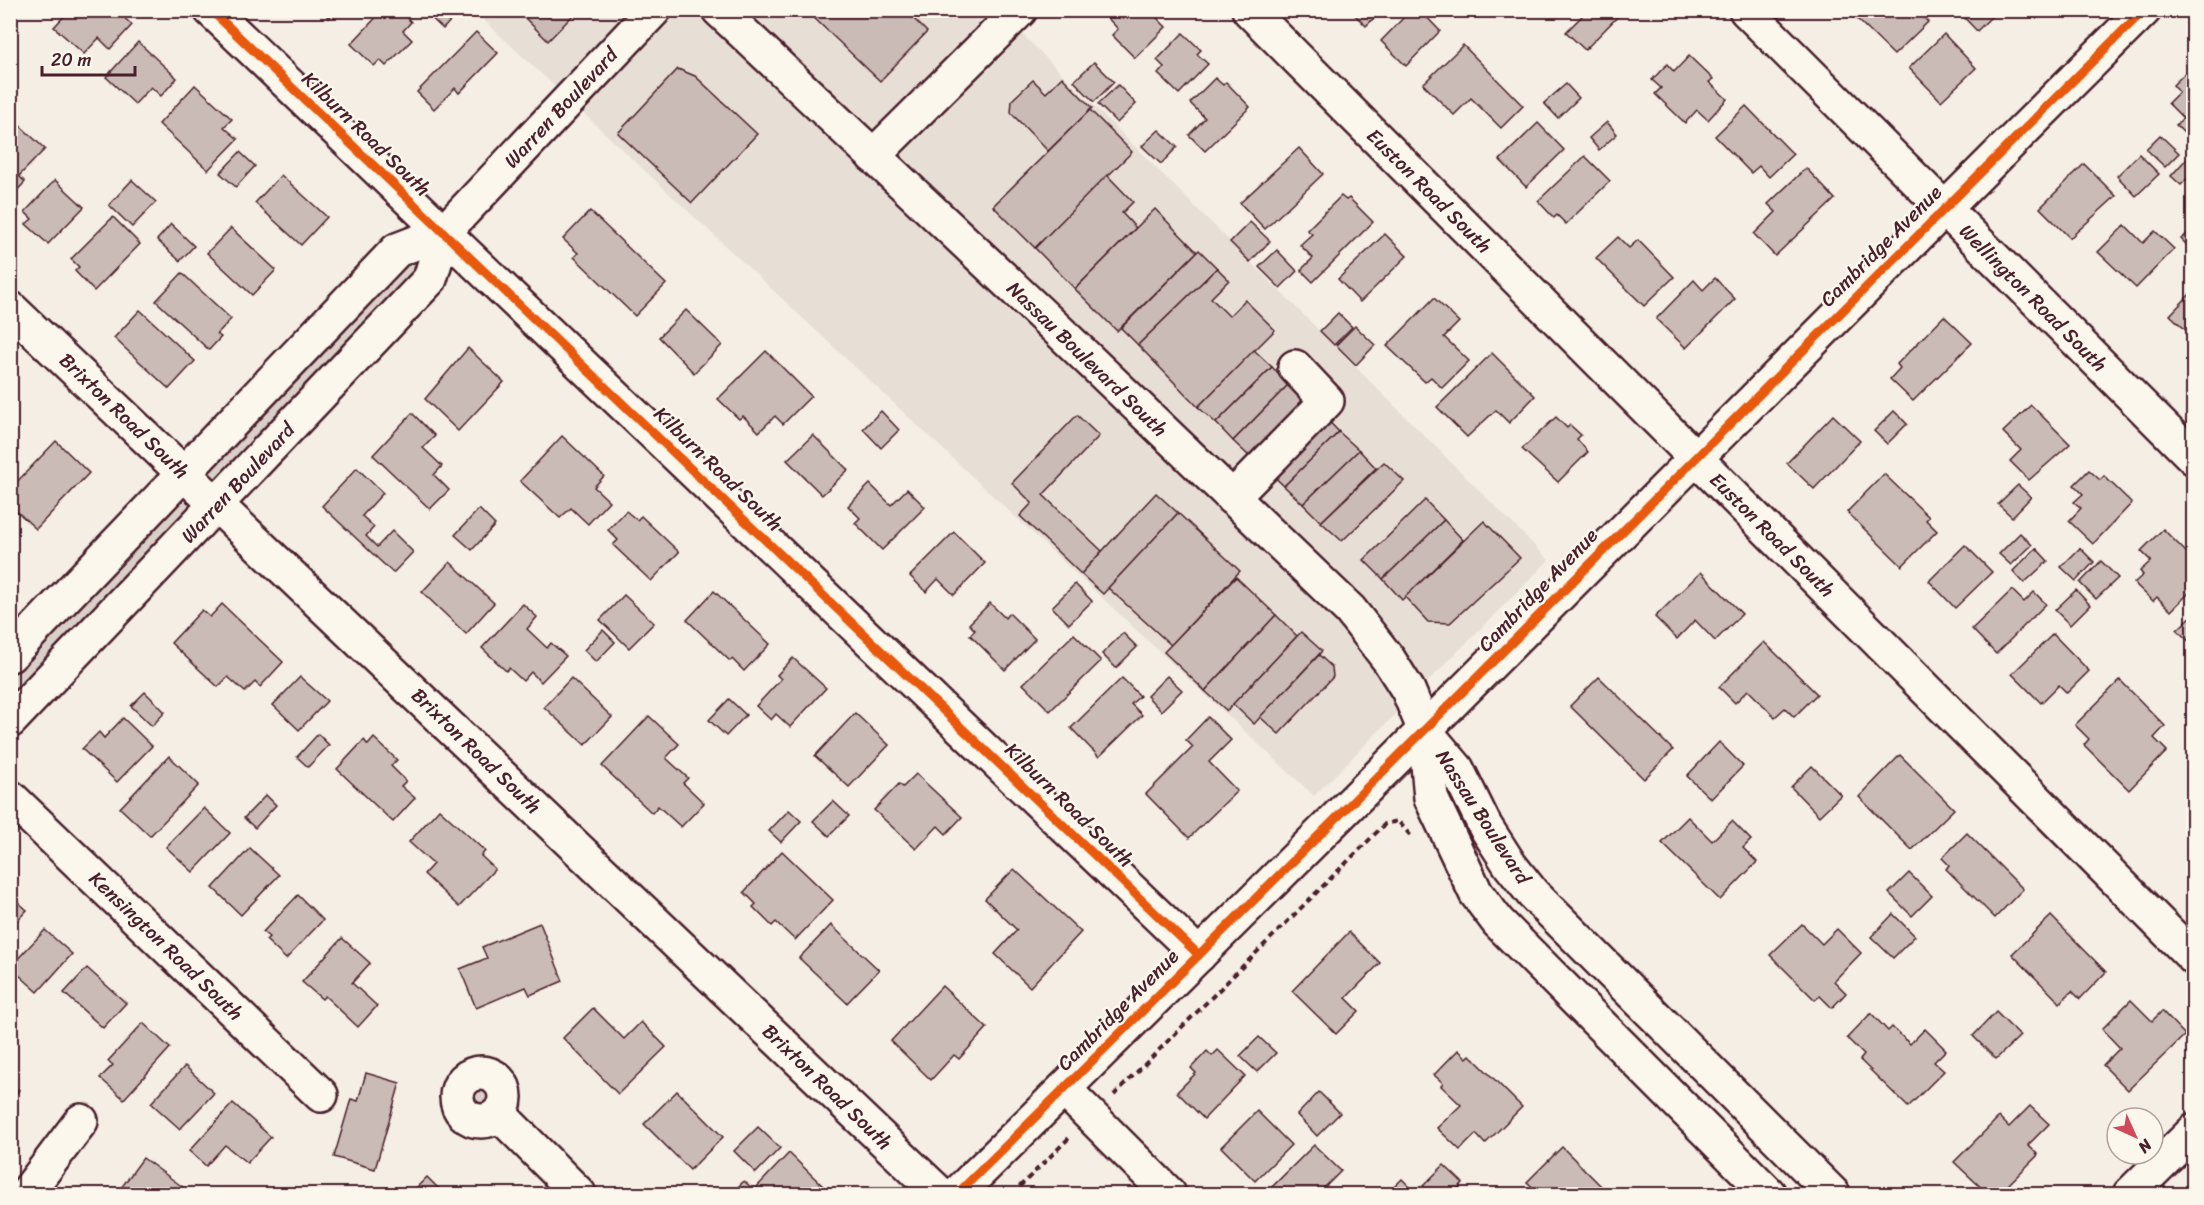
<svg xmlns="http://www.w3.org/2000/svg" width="2204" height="1205" font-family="Sriracha,sans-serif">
<rect width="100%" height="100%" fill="#f4eee4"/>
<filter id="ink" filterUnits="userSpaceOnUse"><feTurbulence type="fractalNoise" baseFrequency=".0167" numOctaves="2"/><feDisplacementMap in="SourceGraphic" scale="12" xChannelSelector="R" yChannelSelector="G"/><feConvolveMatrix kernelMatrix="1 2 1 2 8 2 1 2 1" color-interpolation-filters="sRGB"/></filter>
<g filter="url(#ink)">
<polygon fill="#e7dfd6" points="474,11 999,11 1549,560 1314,796"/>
<g fill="#dbd0c9" stroke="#92787a" stroke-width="1.5">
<polygon points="444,232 430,279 11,721 11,655 397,250"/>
<circle cx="482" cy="1097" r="18"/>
</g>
<g fill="#cabbb6" stroke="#4a1f2b" stroke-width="1.5">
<polygon points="70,10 116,10 132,25 110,49 99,38 84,54 54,27"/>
<polygon points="322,10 336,10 329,18"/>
<polygon points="383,10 400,10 411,22 403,31 412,40 386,66 380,60 374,66 351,44"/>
<polygon points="423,10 460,10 443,29"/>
<polygon points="517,10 578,10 548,41"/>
<polygon points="815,10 905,10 927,32 880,81 811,15"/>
<polygon points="1100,10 1149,10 1166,27 1135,58 1112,35 1118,29"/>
<polygon points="1350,10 1382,10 1366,26"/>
<polygon points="1411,10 1420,10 1440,31 1406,66 1381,41"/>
<polygon points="1577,10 1624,10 1585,50 1566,32 1582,16"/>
<polygon points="1860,10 1916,10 1928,22 1894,55 1854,16"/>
<polygon points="1961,10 1996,10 1997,11 1977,31 1959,12"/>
<polygon points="476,32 498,53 459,93 455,88 434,109 417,92"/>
<polygon points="1183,33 1201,50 1197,54 1208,64 1179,94 1158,74 1164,67 1157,60"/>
<polygon points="1944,34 1976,68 1941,101 1909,68"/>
<polygon points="138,42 177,78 161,96 151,87 135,104 106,77"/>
<polygon points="1463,45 1523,106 1501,128 1471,98 1454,115 1423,84"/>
<polygon points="1689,56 1713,79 1709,82 1727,99 1708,120 1697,110 1685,123 1655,94 1661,88 1652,80 1667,64 1674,72"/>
<polygon points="1094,62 1114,82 1094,102 1074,81"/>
<polygon points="2190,68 2194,71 2194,133 2189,138 2176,125 2183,118 2168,103 2179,92 2173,85"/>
<polygon points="678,69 695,76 757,134 692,203 618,133"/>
<polygon points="1062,77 1092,108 1048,151 1011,113 1012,100 1033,80 1046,93"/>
<polygon points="1215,78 1223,85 1226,82 1250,107 1205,151 1189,135 1205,118 1190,103"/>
<polygon points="1566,84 1579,98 1558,118 1544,103"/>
<polygon points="195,85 232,119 224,127 238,139 208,170 159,124"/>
<polygon points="1118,85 1136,104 1117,123 1098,104"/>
<polygon points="1746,106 1793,154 1769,177 1759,166 1751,173 1715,136"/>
<polygon points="1090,110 1132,152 1035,248 993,206"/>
<polygon points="12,118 45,149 19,176 25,182 10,198"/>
<polygon points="1607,122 1617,134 1599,150 1589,138"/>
<polygon points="1538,123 1564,150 1526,187 1500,160"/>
<polygon points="1159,130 1177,147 1161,164 1142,146"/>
<polygon points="2160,135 2179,153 2165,167 2146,149"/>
<polygon points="1299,148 1323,174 1265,229 1240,203"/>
<polygon points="240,152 255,166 236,187 220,173"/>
<polygon points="2139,154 2159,174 2136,196 2117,176"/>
<polygon points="1585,156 1610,181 1566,224 1557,215 1554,218 1538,201"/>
<polygon points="2188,157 2194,163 2194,172 2181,185 2171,176"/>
<polygon points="2084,164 2116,196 2070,238 2040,208"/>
<polygon points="1806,168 1835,199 1775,256 1754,234 1776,212 1768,204"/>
<polygon points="281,175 327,217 301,245 255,203"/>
<polygon points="1107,175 1133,202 1122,213 1136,228 1075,289 1035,248"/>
<polygon points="55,180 84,207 48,244 26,224 32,219 25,212"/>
<polygon points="132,180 156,202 132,227 109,205"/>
<polygon points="1341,196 1346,200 1349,198 1373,222 1313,282 1301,270 1313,258 1300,245 1312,234 1307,230"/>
<polygon points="1155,209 1197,252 1117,331 1075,289"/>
<polygon points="590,211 666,284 635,316 574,257 578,253 563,239"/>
<polygon points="113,217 140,244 94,291 75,271 79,267 71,259"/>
<polygon points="1250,222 1270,241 1250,262 1230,242"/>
<polygon points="171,224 194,246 180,261 157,240"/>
<polygon points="2125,225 2143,243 2155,231 2174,249 2136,288 2098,252"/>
<polygon points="231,228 276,270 252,295 207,253"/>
<polygon points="2194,228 2194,252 2181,239"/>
<polygon points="1385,234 1407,256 1360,302 1338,279"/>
<polygon points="1618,237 1629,248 1638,240 1674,277 1644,306 1596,258"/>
<polygon points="1199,250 1217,268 1138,345 1121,328"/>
<polygon points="1277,250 1297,271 1280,288 1259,267"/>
<polygon points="1217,268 1229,280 1211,298 1229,316 1245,300 1275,330 1198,407 1138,345"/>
<polygon points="182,273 231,319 217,334 221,337 209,350 156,301"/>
<polygon points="1715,278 1735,299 1686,348 1656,319 1694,280 1703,290"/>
<polygon points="2193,291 2194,291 2194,338 2170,315"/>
<polygon points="1434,298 1459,322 1444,337 1469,361 1442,388 1431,377 1425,382 1387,346"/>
<polygon points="140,310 195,361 169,389 114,338"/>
<polygon points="686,310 722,345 694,373 659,337"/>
<polygon points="1338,313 1352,327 1334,345 1320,331"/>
<polygon points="1944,316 1972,343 1913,401 1890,379 1900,368 1897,364"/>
<polygon points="1355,326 1375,345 1356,365 1336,345"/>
<polygon points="468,348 504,382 458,431 425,399"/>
<polygon points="1254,350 1272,367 1216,423 1198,407"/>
<polygon points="766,351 811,396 783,424 775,416 759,432 743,416 739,419 718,399"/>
<polygon points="1492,353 1535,396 1509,423 1496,410 1467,437 1437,407"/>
<polygon points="1272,367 1289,384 1233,441 1216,423"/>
<polygon points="1289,384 1305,401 1250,457 1233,441"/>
<polygon points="2031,405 2070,444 2029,480 2010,461 2021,450 2003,432"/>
<polygon points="881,411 899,430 881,448 863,429"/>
<polygon points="1894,411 1907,424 1887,444 1874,431"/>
<polygon points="412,413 435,436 423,448 442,466 434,475 449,490 430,509 373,455"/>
<polygon points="1322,414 1339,432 1284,486 1265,468"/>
<polygon points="1077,415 1099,436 1043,495 1102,551 1081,574 1020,516 1032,503 1012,483"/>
<polygon points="1833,415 1860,441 1814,489 1787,463"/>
<polygon points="1556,417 1567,428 1570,425 1581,435 1577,439 1588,452 1558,482 1522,449"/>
<polygon points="1339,432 1359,450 1303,504 1284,486"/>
<polygon points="813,435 848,470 822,495 787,460"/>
<polygon points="562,436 604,476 594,487 609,501 588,524 571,508 560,518 520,481"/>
<polygon points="56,441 89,473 36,529 10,505 10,489"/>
<polygon points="1359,450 1376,468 1321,522 1303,504"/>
<polygon points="1384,462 1404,481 1342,541 1321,522"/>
<polygon points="357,468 383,493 362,516 374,527 366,536 377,547 392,531 413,552 393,573 322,506"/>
<polygon points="2089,470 2100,480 2104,476 2132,503 2093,544 2069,521 2081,508 2074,502 2083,494 2074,485"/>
<polygon points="1884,474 1929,517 1926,520 1937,531 1902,566 1847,512"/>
<polygon points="870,484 891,505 907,489 925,507 882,550 855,523 860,518 848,506"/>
<polygon points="2018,485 2031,497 2012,517 1998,504"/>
<polygon points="1156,493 1178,513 1103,594 1081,574"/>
<polygon points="1425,500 1444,520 1383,579 1364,560"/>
<polygon points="479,509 495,525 472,550 455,535"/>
<polygon points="626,511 637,520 641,516 679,552 651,581 613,545 618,540 608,530"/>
<polygon points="1178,513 1240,571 1171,645 1108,588"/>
<polygon points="1444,520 1463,540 1402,600 1383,579"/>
<polygon points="1484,521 1520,558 1450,623 1428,622 1405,597"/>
<polygon points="2163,529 2194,560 2194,588 2171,611 2157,597 2153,601 2134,583 2143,575 2140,571 2151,561 2141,551"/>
<polygon points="954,532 985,563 954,595 938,579 926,592 910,576"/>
<polygon points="2020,533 2032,545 2011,565 1999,554"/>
<polygon points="1965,545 1992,572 1955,608 1929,581"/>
<polygon points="2036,548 2048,561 2024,583 2013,571"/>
<polygon points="2080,548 2094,562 2076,581 2061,567"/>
<polygon points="2101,561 2118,578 2096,599 2080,583"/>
<polygon points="450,562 494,603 466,634 422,592"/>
<polygon points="1701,572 1742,614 1715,641 1695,620 1677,639 1655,617"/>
<polygon points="1236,577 1276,615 1205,691 1164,652"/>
<polygon points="1075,584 1092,601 1069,624 1052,607"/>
<polygon points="2012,590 2024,602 2034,592 2046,604 1996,654 1972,629"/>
<polygon points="2076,590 2090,605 2070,625 2055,610"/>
<polygon points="714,591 770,644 744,671 732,659 730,661 687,620"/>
<polygon points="624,595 654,623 629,648 600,620"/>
<polygon points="990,603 1005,618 1009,613 1035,639 1005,670 970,635 975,630 969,624"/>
<polygon points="222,604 283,662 260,687 255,682 245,692 228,677 218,687 171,643 202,610 210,617"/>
<polygon points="523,604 537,617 527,629 547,648 551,643 566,656 541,682 531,672 523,681 509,668 506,671 482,648"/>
<polygon points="2194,614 2194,646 2177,630"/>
<polygon points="1276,615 1297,636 1227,711 1205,691"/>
<polygon points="603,630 615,642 596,662 584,650"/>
<polygon points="1301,632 1322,651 1254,724 1233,704"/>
<polygon points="1123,633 1137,647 1116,668 1102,654"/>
<polygon points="1074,634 1101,661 1050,711 1023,684"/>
<polygon points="2053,634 2089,671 2067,693 2059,685 2041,703 2012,674"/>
<polygon points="1764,642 1817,694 1794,717 1785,708 1775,717 1748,690 1735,703 1719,687"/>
<polygon points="1319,655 1332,667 1333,677 1279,734 1260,717"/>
<polygon points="793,658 826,688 790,727 776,714 771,720 756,706 781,679 777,675"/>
<polygon points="1167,676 1182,690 1161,711 1147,696"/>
<polygon points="300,677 327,701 299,730 273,705"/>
<polygon points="1599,677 1673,750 1644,779 1570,706"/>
<polygon points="571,678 612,717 585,745 544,707"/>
<polygon points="1122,678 1140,696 1131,704 1142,715 1099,757 1071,728"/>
<polygon points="2120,680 2165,726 2154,738 2167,751 2129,790 2084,745 2089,739 2075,725"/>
<polygon points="145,692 165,712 152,726 131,706"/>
<polygon points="729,699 746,715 726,736 709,720"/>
<polygon points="855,713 889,745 849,787 815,756"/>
<polygon points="649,716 679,744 666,758 688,778 683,783 704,803 681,827 658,806 652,813 602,766"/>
<polygon points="1208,717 1231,740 1209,762 1237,791 1189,838 1146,794 1193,747 1186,740"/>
<polygon points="123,718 152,746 117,782 82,749 99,732 104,738"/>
<polygon points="318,734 329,745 308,767 297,757"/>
<polygon points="374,738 397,760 391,766 406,781 401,786 415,798 393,822 337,769 364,740 368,745"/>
<polygon points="1719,742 1743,766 1711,799 1687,776"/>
<polygon points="1900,755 1954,809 1912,850 1859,797"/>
<polygon points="169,756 199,785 150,836 120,808"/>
<polygon points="1812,766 1841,795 1819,816 1791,787"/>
<polygon points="916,774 962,817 946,834 938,826 916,849 874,810 899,784 903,787"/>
<polygon points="266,795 276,805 255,828 244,818"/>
<polygon points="833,801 849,816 829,836 813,821"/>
<polygon points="204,808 230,833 193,872 166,847"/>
<polygon points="439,809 485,851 481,856 495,869 459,907 424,874 433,864 409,842"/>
<polygon points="789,810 801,821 781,842 769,831"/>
<polygon points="1688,817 1712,841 1732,821 1751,840 1743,848 1757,862 1720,900 1662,843"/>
<polygon points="1967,833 2023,889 1995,918 1946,869 1949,865 1942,858"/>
<polygon points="250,848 279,875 241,915 213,888"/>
<polygon points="782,851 833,900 795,940 776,922 772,926 753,907 756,904 744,892"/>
<polygon points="1014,869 1081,932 1030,987 995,954 1017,930 985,899"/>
<polygon points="1909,873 1932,896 1912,916 1889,893"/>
<polygon points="10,895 27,910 10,928"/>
<polygon points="298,895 323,920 286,959 266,940 269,937 263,932"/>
<polygon points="1893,914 1915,936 1893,958 1871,937"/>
<polygon points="2051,916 2106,972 2080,999 2072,991 2060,1003 2012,954"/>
<polygon points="540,923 563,981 530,995 526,987 476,1008 460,969 487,958 482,947"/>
<polygon points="1802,924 1822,944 1837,929 1861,953 1834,981 1846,993 1832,1008 1820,996 1815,1000 1770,955"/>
<polygon points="831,925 879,970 847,1003 799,958"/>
<polygon points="45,930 72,954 38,992 10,967"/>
<polygon points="1349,932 1380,963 1346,998 1359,1011 1336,1034 1292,991"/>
<polygon points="342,938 370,963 352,983 377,1006 358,1027 325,996 322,999 302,982"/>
<polygon points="87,968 126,1003 103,1028 64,993"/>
<polygon points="942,986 987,1028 959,1059 954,1055 931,1080 891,1041"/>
<polygon points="2131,1000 2152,1021 2162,1011 2185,1035 2128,1090 2103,1065 2120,1048 2102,1029"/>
<polygon points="593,1008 624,1039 641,1022 666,1047 618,1094 563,1038"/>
<polygon points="1996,1012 2020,1036 1996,1059 1973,1036"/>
<polygon points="1871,1013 1888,1031 1892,1027 1910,1044 1925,1029 1946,1050 1934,1062 1944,1071 1908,1107 1860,1060 1864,1055 1847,1038"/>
<polygon points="143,1023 170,1048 124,1099 100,1078 113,1065 108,1061"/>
<polygon points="1259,1037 1276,1053 1257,1072 1240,1056"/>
<polygon points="1218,1050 1245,1076 1204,1119 1177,1092 1196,1073 1191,1068 1207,1051 1212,1056"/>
<polygon points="1458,1050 1467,1058 1470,1055 1522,1107 1485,1144 1476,1134 1460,1150 1437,1128 1461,1105 1441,1086 1443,1083 1434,1075"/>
<polygon points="185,1066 214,1093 180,1129 151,1103"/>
<polygon points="366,1073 400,1083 375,1169 334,1157 351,1099 358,1101"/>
<polygon points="10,1084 19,1090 10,1102"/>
<polygon points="677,1091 723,1137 690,1170 644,1124"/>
<polygon points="1319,1092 1340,1113 1317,1136 1297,1115"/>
<polygon points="233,1103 271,1137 247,1163 225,1145 206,1166 189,1151"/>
<polygon points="2030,1106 2049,1124 2028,1145 2038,1155 1999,1194 1988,1194 1954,1162 1999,1117 2009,1127"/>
<polygon points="1257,1111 1291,1145 1255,1181 1221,1147"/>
<polygon points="758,1127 780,1148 756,1173 734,1151"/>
<polygon points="1314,1145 1341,1171 1318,1194 1270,1194 1267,1192"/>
<polygon points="1562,1147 1609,1194 1540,1194 1527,1182"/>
<polygon points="789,1153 827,1190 823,1194 731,1194 744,1181 754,1190"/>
<polygon points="143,1158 191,1193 190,1194 129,1194 121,1188"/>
<polygon points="1444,1165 1463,1183 1452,1194 1431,1194 1423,1186"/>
<polygon points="427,1177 444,1194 410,1194"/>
<polygon points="1402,1179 1416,1193 1387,1194"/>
</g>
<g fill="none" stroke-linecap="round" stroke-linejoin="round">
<g stroke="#4a1f2b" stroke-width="38">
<g id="minor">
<polyline points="211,10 1199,955"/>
<polyline points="1249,10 2194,958"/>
<polyline points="1746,10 2194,458"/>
<polyline points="873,156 1020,10"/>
<polyline points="10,308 940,1194"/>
<polyline points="1232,498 1327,401 1295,367"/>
<polyline points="10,655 397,250 444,232 654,10"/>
<polyline points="10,721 430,279 444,232"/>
<polyline points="10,797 321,1095"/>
<circle cx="481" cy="1097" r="24"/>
<polyline points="1064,1089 1169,1194"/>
<polyline points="499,1114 579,1194"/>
<polyline points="26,1194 81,1121"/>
<path d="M957 1194C1356 803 1747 404 2144 10"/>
<polyline points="2130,1194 2194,1131"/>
</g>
</g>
<g stroke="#4a1f2b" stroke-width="38">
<g id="major">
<polyline points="719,10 1059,331 1350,610 1389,660 1408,690 1425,731 1457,769 1485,826 1510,865 1533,894 1833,1194"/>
<polyline points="1425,731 1431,798 1476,893 1498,922 1769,1194"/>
</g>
</g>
<g stroke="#4a1f2b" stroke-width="4" stroke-dasharray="6 4.5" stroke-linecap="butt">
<polyline points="1114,1095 1385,824 1398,821 1410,835"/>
<polyline points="1012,1194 1069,1138"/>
</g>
<use href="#minor" stroke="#fbf7ec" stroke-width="33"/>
<use href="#major" stroke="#fbf7ec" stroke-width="33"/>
<g stroke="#fbf7ec" stroke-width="13">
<g id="cycleway">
<polyline points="211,10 1199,955"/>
<path d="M957 1194C1356 803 1747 404 2144 10"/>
</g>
</g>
<use href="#cycleway" stroke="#e8590c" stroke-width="9"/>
</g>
</g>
<g text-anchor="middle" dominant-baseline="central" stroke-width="5" stroke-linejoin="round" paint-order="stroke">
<g font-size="20" fill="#4a1f2b" stroke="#fbf7ec">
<text transform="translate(561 108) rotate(-47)">Warren Boulevard</text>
<text transform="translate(366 134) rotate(44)">Kilburn Road South</text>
<text transform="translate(1429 191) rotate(45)">Euston Road South</text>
<text transform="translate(1881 246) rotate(-45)">Cambridge Avenue</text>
<text transform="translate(2033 298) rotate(45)">Wellington Road South</text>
<text transform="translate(1087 359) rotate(44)">Nassau Boulevard South</text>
<text transform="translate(124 416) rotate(44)">Brixton Road South</text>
<text transform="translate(718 469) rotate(44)">Kilburn Road South</text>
<text transform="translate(238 483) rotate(-47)">Warren Boulevard</text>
<text transform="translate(1772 535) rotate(45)">Euston Road South</text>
<text transform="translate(1538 590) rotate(-46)">Cambridge Avenue</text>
<text transform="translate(476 751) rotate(44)">Brixton Road South</text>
<text transform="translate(1069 805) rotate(44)">Kilburn Road South</text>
<text transform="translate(1483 817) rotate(57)">Nassau Boulevard</text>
<text transform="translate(166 946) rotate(44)">Kensington Road South</text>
<text transform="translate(1118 1010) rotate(-45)">Cambridge Avenue</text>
<text transform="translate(827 1087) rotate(44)">Brixton Road South</text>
</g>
</g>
<rect width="2204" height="1205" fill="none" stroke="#fbf7ec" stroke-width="36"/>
<rect x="18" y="18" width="2168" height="1169" fill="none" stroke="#4a1f2b" stroke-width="2" filter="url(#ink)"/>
<g transform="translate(2135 1136) rotate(135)"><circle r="28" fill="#fbf7ec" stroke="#b4a19f" stroke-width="1.5"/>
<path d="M0-4.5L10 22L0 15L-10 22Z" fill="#d1495b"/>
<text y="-9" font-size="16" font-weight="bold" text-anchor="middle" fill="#4a1f2b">N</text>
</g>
<path d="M42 66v9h93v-9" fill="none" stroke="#4a1f2b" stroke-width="3"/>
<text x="51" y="66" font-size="18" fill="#4a1f2b" stroke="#fbf7ec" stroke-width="4.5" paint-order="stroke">20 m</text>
</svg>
